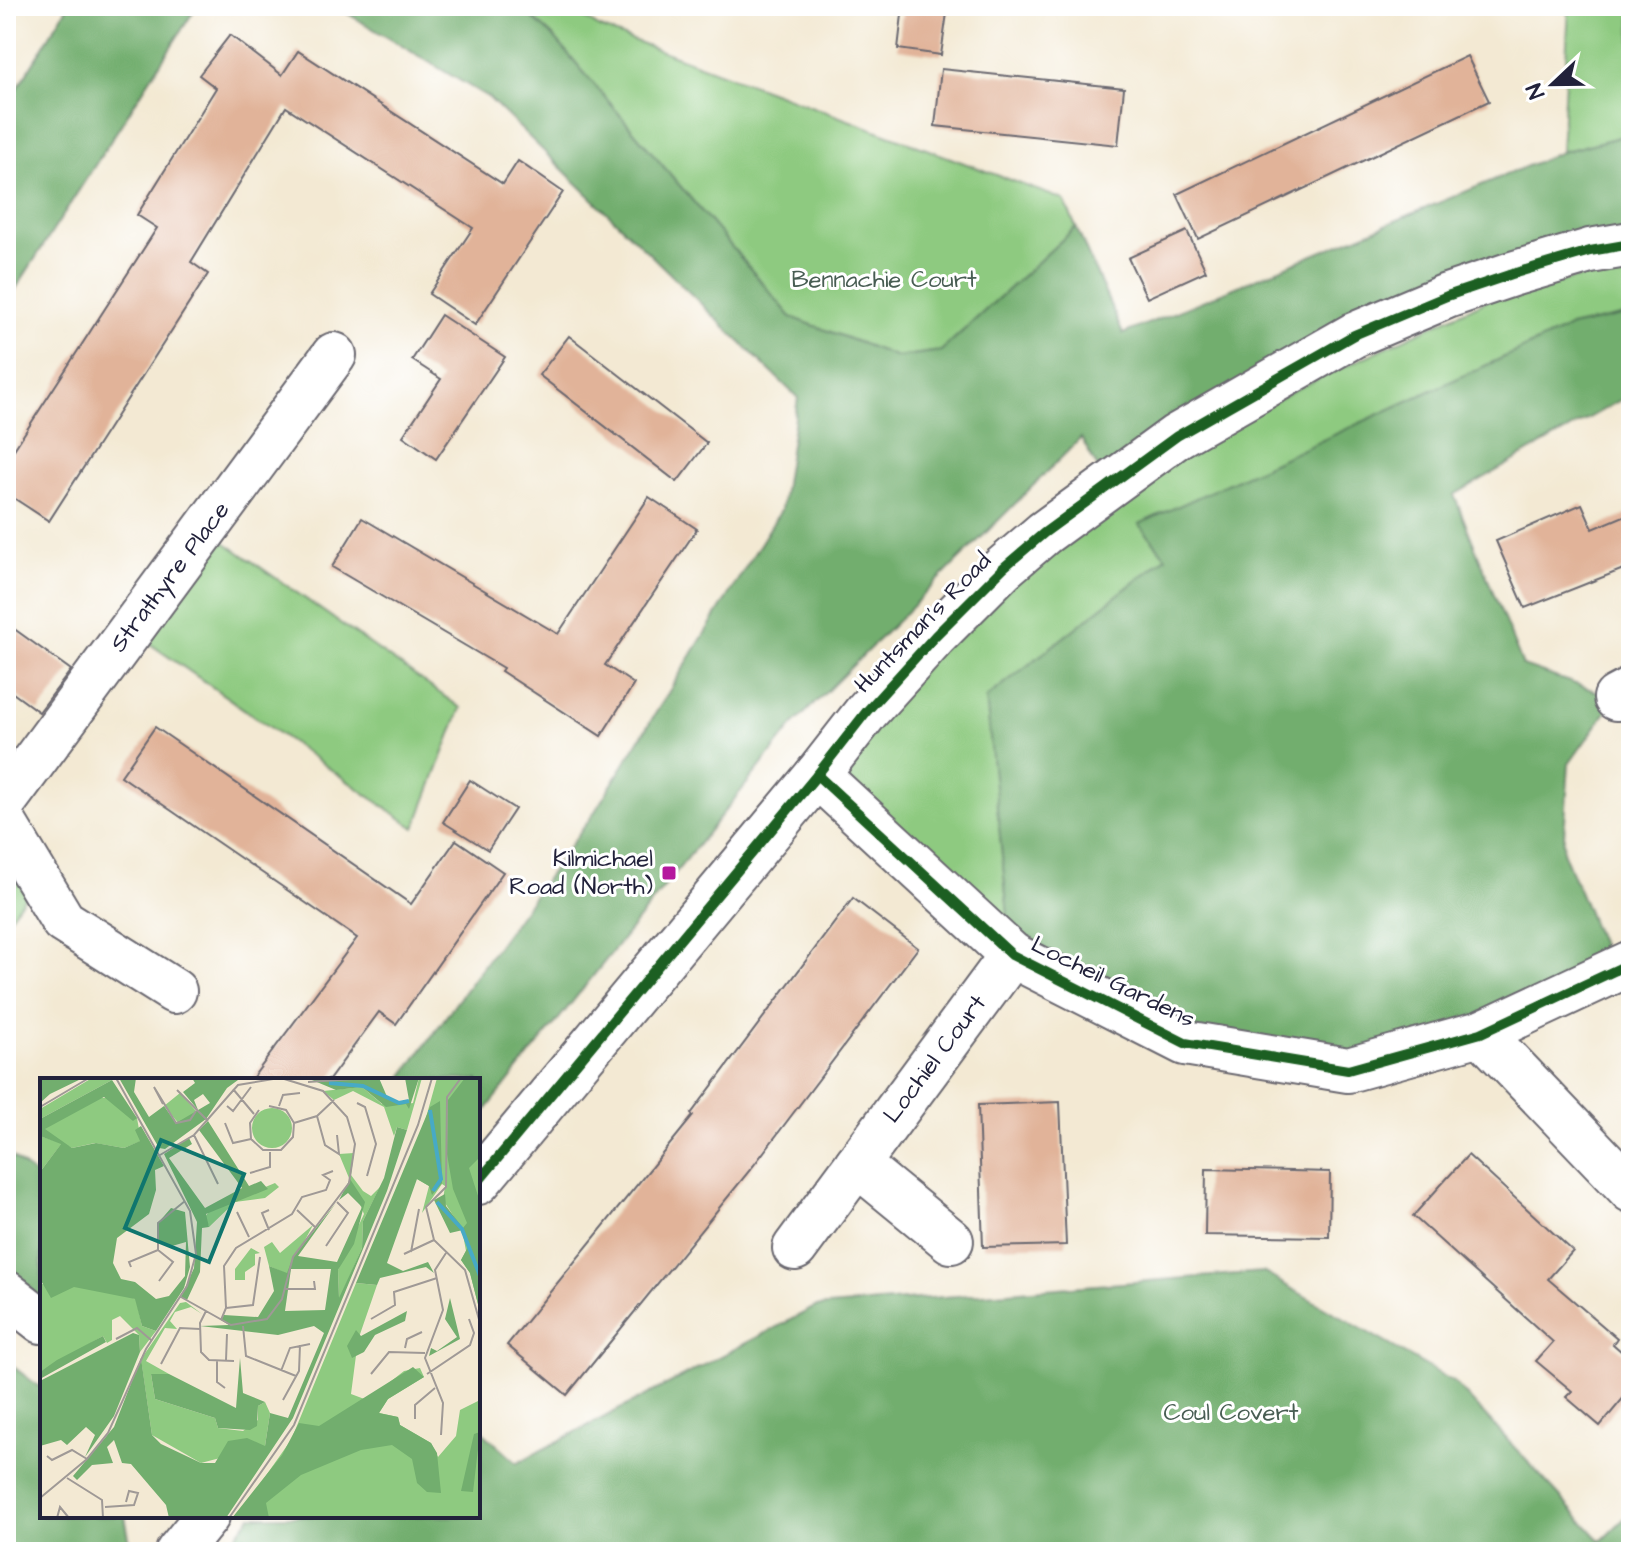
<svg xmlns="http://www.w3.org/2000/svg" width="1637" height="1558" font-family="'Architects Daughter',sans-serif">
<rect width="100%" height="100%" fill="#fff"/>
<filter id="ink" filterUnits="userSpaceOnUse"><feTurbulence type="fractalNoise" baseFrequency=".0125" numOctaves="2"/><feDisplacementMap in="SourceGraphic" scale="16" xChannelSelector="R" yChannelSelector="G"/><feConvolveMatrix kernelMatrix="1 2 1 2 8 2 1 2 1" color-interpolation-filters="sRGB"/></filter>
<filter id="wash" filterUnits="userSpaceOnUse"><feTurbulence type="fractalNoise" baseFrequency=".006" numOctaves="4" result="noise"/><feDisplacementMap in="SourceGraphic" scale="32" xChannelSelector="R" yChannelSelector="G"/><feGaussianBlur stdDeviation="1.8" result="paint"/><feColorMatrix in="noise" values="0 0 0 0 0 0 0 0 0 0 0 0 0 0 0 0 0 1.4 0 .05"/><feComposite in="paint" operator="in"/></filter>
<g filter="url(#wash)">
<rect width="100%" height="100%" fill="#f3e9d3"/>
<g fill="#8eca80" stroke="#58765e" stroke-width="2">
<polygon points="519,6 566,6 600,28 1064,200 1076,227 941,351 897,357 791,317 554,37"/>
<polygon points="1569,6 1631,6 1631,134 1561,152"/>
<polygon points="1631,266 1631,314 1570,327 1140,524 1167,557 987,699 1012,955 817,775 1003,568 1290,392 1496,296"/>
<polygon points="206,529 461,708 415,828 130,630"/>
<polygon points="6,826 38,879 6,922"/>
</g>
<g fill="#72ae6e" stroke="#4a6854" stroke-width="2">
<polygon points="68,6 197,6 6,304 6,107"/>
<polygon points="335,6 519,6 554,37 791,317 897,357 941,351 1076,227 1123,334 1561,152 1631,134 1631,254 1354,335 1109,488 1081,438 796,722 478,1120 478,1080 400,1080 594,813 781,510 798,398 489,98"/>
<polygon points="1631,314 1631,394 1454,495 1523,666 1616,698 1569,764 1563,851 1612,972 1348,1070 1185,1043 1012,955 986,698 1166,557 1139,524 1570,327"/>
<polygon points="6,1152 42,1181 42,1321 6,1293"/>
<polygon points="1263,1272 1454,1382 1601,1541 1631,1512 1631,1552 223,1552 251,1516 478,1516 478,1428 517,1463 815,1307"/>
<polygon points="6,1361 42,1389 42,1516 125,1516 130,1543 123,1552 6,1552"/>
</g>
<g id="blocks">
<g fill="#e1b399">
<polygon points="903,6 948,6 941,55 898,49"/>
<polygon points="230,35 282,75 298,51 503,184 518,161 563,192 475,325 429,294 473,228 286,107 191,262 208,274 49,521 6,493 6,462 157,228 137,215 216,88 199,75"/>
<polygon points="1467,56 1489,101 1198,239 1177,194"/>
<polygon points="941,69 1124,88 1118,145 935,126"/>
<polygon points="1187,231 1206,271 1147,298 1128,258"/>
<polygon points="441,315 505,357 436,459 403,436 441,379 412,360"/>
<polygon points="569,336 707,443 677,482 539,375"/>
<polygon points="649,497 697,529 605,665 634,684 601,736 501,671 503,668 332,567 362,518 558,634"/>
<polygon points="1582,504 1593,529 1631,513 1631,566 1525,608 1496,541"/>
<polygon points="6,623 71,670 39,712 6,688"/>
<polygon points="155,727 411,904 456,840 503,872 396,1024 379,1012 329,1080 251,1080 357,938 121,776"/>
<polygon points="470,780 515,809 488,850 443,822"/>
<polygon points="853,898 918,948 754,1165 567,1395 507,1345 693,1116 691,1114"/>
<polygon points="1060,1102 1066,1245 983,1247 978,1105"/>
<polygon points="1468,1155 1573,1251 1548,1279 1617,1338 1613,1344 1631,1360 1631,1389 1600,1426 1566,1397 1572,1391 1536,1361 1553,1342 1413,1216"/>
<polygon points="1206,1169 1330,1172 1329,1237 1205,1235"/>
</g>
</g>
</g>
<g filter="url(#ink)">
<use href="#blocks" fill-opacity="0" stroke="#6b6870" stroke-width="2"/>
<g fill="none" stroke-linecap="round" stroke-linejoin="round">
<g stroke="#6b6870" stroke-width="48">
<g id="minor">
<polyline points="1616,698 1631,690"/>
<polyline points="817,775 1012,955 1185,1043 1348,1070 1481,1033 1631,963"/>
<polyline points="6,799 334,355"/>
<polyline points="6,826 63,921 174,991"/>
<polyline points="1481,1033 1631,1190"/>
<polyline points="857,1164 951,1241"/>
<polyline points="478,1182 817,775 867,711 935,636 1003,568 1044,533 1177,436 1354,335 1447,296 1512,274 1590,251 1631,244"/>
<polyline points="795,1248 1012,955"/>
<polyline points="6,1293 42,1321"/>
<polyline points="178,1552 207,1516"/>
</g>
</g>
<use href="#minor" stroke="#fff" stroke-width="44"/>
<g stroke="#fff" stroke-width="15">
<g id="cycleway">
<polyline points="817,775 1012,955 1185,1043 1348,1070 1481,1033 1631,963"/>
<polyline points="478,1182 817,775 867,711 935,636 1003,568 1044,533 1177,436 1354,335 1447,296 1512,274 1590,251 1631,244"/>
</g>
</g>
<use href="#cycleway" stroke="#1b5e20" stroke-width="10"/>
</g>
</g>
<rect fill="#b5179e" stroke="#fff" stroke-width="3" x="661" y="865" width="16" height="16" rx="4"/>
<g text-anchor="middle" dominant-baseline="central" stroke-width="6" stroke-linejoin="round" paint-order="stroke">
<g font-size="24" fill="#485d53" stroke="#fff">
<text x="884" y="280">Bennachie Court</text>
<text x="1231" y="1413">Coul Covert</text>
</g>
<g font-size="24" fill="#22223b" stroke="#fff">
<text transform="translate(170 577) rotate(-53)">Strathyre Place</text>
<text transform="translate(923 623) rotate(-46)">Huntsman's Road</text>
<text transform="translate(1113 982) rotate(26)">Locheil Gardens</text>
<text transform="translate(935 1059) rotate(-53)">Lochiel Court</text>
</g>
<g font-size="24" fill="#22223b" stroke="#fff" text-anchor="end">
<text x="653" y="859">Kilmichael<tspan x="653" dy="28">Road (North)</tspan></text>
</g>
</g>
<g transform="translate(40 1078)">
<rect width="440" height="440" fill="#f3e9d3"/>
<path d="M52 0 72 2 0 41V31ZM379 0H382L367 52 357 49 354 58 344 29 313 13 294 22 283 13 322 9 342 26H366L373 25ZM397 0H440V234L430 195 421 182 426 173 422 151 403 122 405 108 402 106 382 135 389 108 370 97ZM140 15 156 33 140 47 124 28ZM56 20H71L97 40 101 63 84 70 55 65 32 70 22 65 0 94V58L21 65 4 51ZM212 50a20 20 0 1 1 40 0a20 20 0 1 1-40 0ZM314 75 311 97 323 113 331 118 340 109 323 143 322 170 299 222 298 192 324 136 299 76ZM235 105 239 109 225 120 195 124 169 149 165 139 170 132ZM273 147 247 196 229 188 224 169 232 164 240 175ZM211 170 220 175 215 176V187L205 194V202H195V191ZM0 201 2 206 60 210 96 221 102 248 116 253 100 274 99 257 80 238 72 242V262L67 265 63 258 0 294ZM316 205 337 207 318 262 311 316 327 322 364 293 380 290 384 299 348 321 339 335 358 339 360 347 391 365 398 379 416 358 420 332 440 322V440H196L251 362ZM146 224 162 236 151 229 135 234 130 243 137 251 125 250 106 283 129 296H111L115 321 175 340 178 350 203 353 218 342V328L225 324 230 335 225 368 161 385 112 357 101 281 140 225Z" fill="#8eca80"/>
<path d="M43 0 10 16 0 25V1ZM79 0H96L94 14 109 39 124 28 136 45 170 25 163 16 154 22 158 32 143 14 155 5 152 0 198 2 187 10 166 41 125 71 119 70ZM339 0 348 21 359 25 369 22 365 0H379L369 31 366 26 346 29 322 9 296 12 272 2ZM425 0H440V79L429 90 440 124V234L430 195 421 182 428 169 423 152 410 155 394 122 405 116 406 128 423 150 427 145 413 111 407 76 408 22ZM72 2 97 40 93 43 64 19 5 51 32 70 56 65 84 70 100 63 95 52 101 48 124 88 115 92 116 112 109 136 77 160 73 185 81 201 95 204 116 221 129 218 145 198 146 164 132 168 117 162 118 145 131 130 145 134 150 189 144 210 116 253 102 248 95 221 34 209 11 220 0 201V94L21 66 0 58V41ZM400 23 402 105 392 117 389 108 377 101 347 185 363 193 388 184 394 195 386 189 340 200 337 207 316 205 390 29ZM168 43 209 108 221 103 228 111 166 136 169 149 162 150 160 194 147 222 141 219 154 190 157 144 124 76 149 60 152 66 129 80 165 130 202 110 159 52ZM357 49 367 52 347 113 253 340 186 440H129L126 427 91 386 82 385 74 362 67 369 73 385 52 387 37 402 33 398 74 349 101 280 112 357 121 366 161 385H175L188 363 207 360 225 368 230 335 248 340 284 255 274 248 238 257 160 248 189 247 181 242 184 237 218 239 234 213 229 188 247 195 253 179 296 125 258 178 297 184 322 129 308 115 299 122 310 101 325 124 314 166 298 192 299 220 322 170 323 143 344 100ZM251 191H291L285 232 245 233ZM410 220 420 261 389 278 391 270 397 273 417 259 405 241ZM367 233 365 243 335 257 324 274 312 280 307 268 316 252 321 258ZM93 255 99 257 100 274 74 338 45 379 55 357 46 349 27 367 21 362 0 368V303ZM63 258 66 264 0 301V294L17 282ZM200 280 203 315 225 324 218 328 217 348 210 352 178 350 175 340 115 321 111 296H129L196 330ZM373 289 384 299 348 321 339 335 358 339 360 347 391 365 397 375 401 415 387 414 377 405 372 381 352 367 321 372 261 397 226 425 229 440H192L242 377 259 345 279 348ZM440 354 433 414 421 413 434 356Z" fill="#72ae6e" fill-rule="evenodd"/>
<path fill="none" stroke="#47aac6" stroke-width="4" d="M289 5 323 8 359 25 369 23M390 32 401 101 393 113M397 124 422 151 440 198"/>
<path fill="none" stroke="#9f9996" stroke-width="2" d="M421 0 407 19 406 109 386 129 394 162 425 192 440 245M268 4 329 0M193 11 214 36M137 12 168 43M317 25 325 29 336 66 327 98M123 26 114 9 136 45 150 42 156 33M187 28 193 33 211 9M239 28 243 17 260 15M0 29 49 0M219 32 210 45 211 61 223 72H241L253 59 254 45 246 32 229 28M277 38 285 67 299 76 297 57M185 45 193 65 211 61M254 45 277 38 294 22M154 57 178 106M120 77 154 57 198 7 239 0M210 95 230 89V74M257 132 275 149M197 134 209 159M229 152 222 135 229 132M286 168 308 135 297 124M118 172V145L145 123M118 172 133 184 119 203M371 174 379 131M364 176 394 162M91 189 89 184 118 172M244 211H275L274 203M141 219 191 247 227 241 242 221 253 179 309 105 315 66 307 39 283 13 241 0M186 230 213 227 220 179M166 233 160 245 161 274 169 282 194 283M331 241 355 227 354 214 397 200M181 242 186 230 184 188 196 170 252 136 262 119 286 112 290 102 283 97 293 93M203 248 206 278 256 298M76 261 97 250 111 262M365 270 367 261 382 254M177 282V304L185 310M186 282 187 256M121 286 140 250 160 251M241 293 250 270 270 266M331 296 349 274 385 275M387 296 430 267 434 255 429 241M243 322 259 293 260 267M375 341V327L395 310M401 357 403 325 385 280 403 232 395 192 406 175M7 378 12 382 32 372 47 381M27 400 62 422 63 440M0 420 47 381 68 355 106 271 147 208 156 176 150 133 76 0M65 429 94 427 98 415 89 413 86 424M17 440 20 429 29 440M189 440 254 347 378 47 392 0"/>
<path fill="#0f766e" fill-opacity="0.15" stroke="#0f766e" stroke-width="4" d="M121 62 204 96 169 184 85 150Z"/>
<rect width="440" height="440" fill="none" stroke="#22223b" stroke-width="4"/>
</g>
<rect width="1637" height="1558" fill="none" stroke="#fff" stroke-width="32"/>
<g transform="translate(1553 84) rotate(248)" stroke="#ffffff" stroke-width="6" paint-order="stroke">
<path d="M0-6L14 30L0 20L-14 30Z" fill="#22223b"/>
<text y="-12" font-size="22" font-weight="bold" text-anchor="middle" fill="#22223b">N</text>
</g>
</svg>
